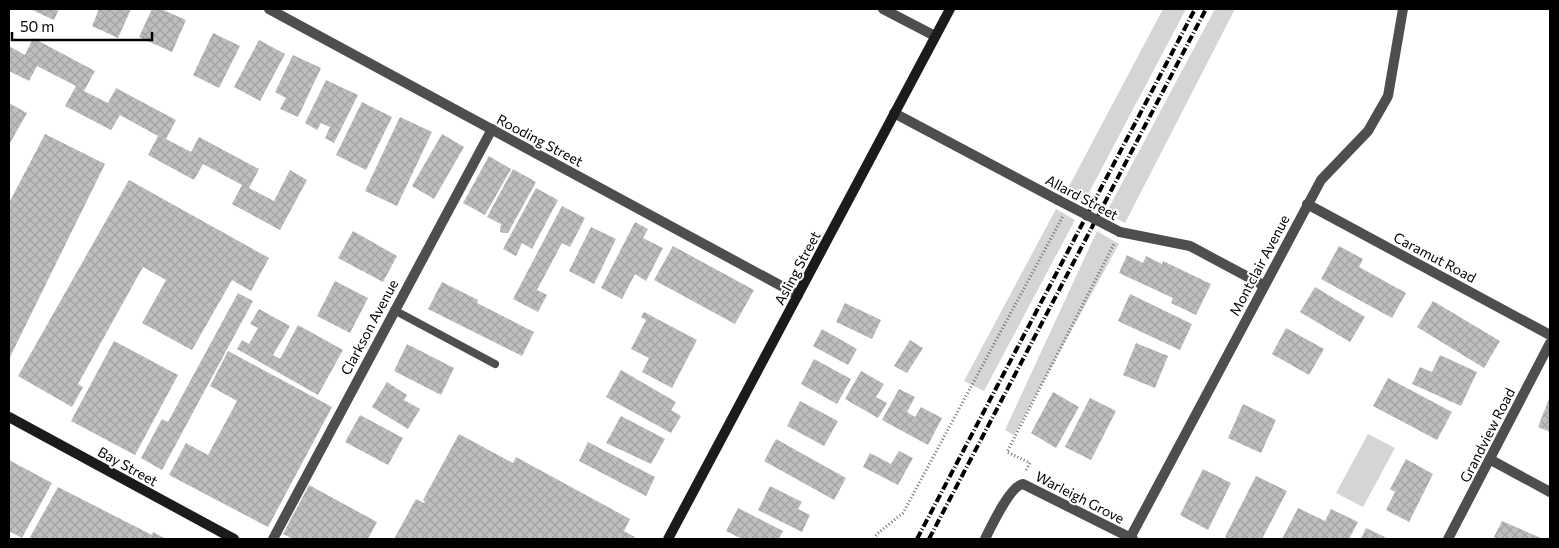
<svg xmlns="http://www.w3.org/2000/svg" width="1559" height="548" font-family="Commissioner,sans-serif">
<defs>
<pattern id="building-cross-hatch" width="8" height="8" patternUnits="userSpaceOnUse" patternTransform="scale(1.25)"><rect width="8" height="8" fill="#bebebe"/><path d="M0 0l8 8M0 8l8-8" fill="none" stroke="#a2a2a2"/></pattern>
</defs>
<rect width="100%" height="100%" fill="#fff"/>
<g fill="#d5d5d5">
<polygon points="1163,9 1186,9 1084,202 1066,192"/>
<polygon points="1215,9 1235,9 1125,223 1106,213"/>
<polygon points="1056,209 1075,220 984,391 964,381"/>
<polygon points="1097,231 1119,244 1014,435 1005,430"/>
<polygon points="1368,434 1395,448 1363,507 1336,493"/>
</g>
<g fill="url(#building-cross-hatch)">
<polygon points="30,9 59,9 54,20"/>
<polygon points="99,9 131,9 118,38 92,26"/>
<polygon points="152,9 161,9 186,20 172,52 139,37"/>
<polygon points="213,33 240,46 219,88 193,75"/>
<polygon points="33,38 95,71 84,91 108,103 116,88 176,120 166,139 191,152 199,137 259,169 249,188 274,201 290,170 307,180 280,230 232,204 242,185 203,164 194,180 148,155 158,136 120,115 111,130 65,106 76,86 37,66 29,81 9,71 9,46 25,55"/>
<polygon points="259,40 285,54 260,101 234,87"/>
<polygon points="293,55 321,68 298,117 280,109 286,98 275,92"/>
<polygon points="326,80 358,95 334,143 325,138 330,127 321,123 317,130 305,123"/>
<polygon points="362,102 392,117 366,170 336,155"/>
<polygon points="9,103 27,113 10,143 9,142"/>
<polygon points="400,117 432,132 397,206 365,191"/>
<polygon points="45,134 105,164 9,359 9,203"/>
<polygon points="442,134 464,147 434,199 412,186"/>
<polygon points="489,156 511,169 485,215 463,203"/>
<polygon points="513,169 536,182 508,233 504,233 500,232 501,224 487,217"/>
<polygon points="129,180 269,258 251,291 232,280 192,350 142,323 166,280 143,267 78,384 83,387 72,407 18,376"/>
<polygon points="536,188 558,200 532,249 522,243 516,256 503,249"/>
<polygon points="562,206 585,218 570,247 562,243 537,290 547,295 538,312 513,299"/>
<polygon points="635,222 648,229 643,238 663,248 646,281 635,274 622,299 601,288"/>
<polygon points="591,227 616,239 594,284 569,271"/>
<polygon points="353,231 397,256 383,282 338,258"/>
<polygon points="673,246 754,290 735,324 654,280"/>
<polygon points="1339,246 1363,259 1359,267 1406,293 1392,318 1321,279"/>
<polygon points="1127,255 1143,263 1146,256 1162,264 1163,261 1211,284 1196,315 1171,303 1173,298 1119,273"/>
<polygon points="335,281 368,298 350,333 317,316"/>
<polygon points="442,282 478,300 477,303 534,332 522,356 428,309"/>
<polygon points="1315,287 1365,317 1350,342 1300,312"/>
<polygon points="238,293 253,301 162,470 141,458 162,419 168,422"/>
<polygon points="1130,294 1192,324 1180,350 1118,321"/>
<polygon points="1433,301 1500,341 1484,368 1417,327"/>
<polygon points="845,303 881,320 872,339 836,322"/>
<polygon points="259,309 290,326 273,355 280,359 298,325 343,350 318,395 237,349 242,340 249,344 258,328 250,324"/>
<polygon points="644,312 697,340 672,388 642,372 649,358 631,349 646,320 641,317"/>
<polygon points="1286,328 1324,349 1309,375 1272,354"/>
<polygon points="822,329 857,349 848,365 813,346"/>
<polygon points="910,340 923,348 907,373 894,366"/>
<polygon points="114,341 178,375 135,455 71,421"/>
<polygon points="1136,343 1168,356 1155,388 1123,375"/>
<polygon points="407,344 454,368 441,395 394,371"/>
<polygon points="228,351 332,407 268,527 169,475 186,443 208,455 237,401 210,386"/>
<polygon points="1440,355 1477,372 1461,406 1412,384 1420,367 1432,372"/>
<polygon points="814,359 851,379 837,404 801,384"/>
<polygon points="621,370 676,402 671,410 681,416 671,433 606,397"/>
<polygon points="861,371 884,384 876,397 887,403 878,418 845,399"/>
<polygon points="1388,378 1452,412 1437,440 1373,406"/>
<polygon points="387,382 407,395 404,400 420,409 408,429 372,407"/>
<polygon points="899,389 915,397 907,412 915,417 921,407 942,418 928,445 882,420"/>
<polygon points="1053,392 1079,407 1056,448 1031,433"/>
<polygon points="1550,396 1550,432 1538,427"/>
<polygon points="1090,398 1116,411 1091,460 1065,447"/>
<polygon points="800,401 838,421 824,446 787,426"/>
<polygon points="1243,404 1276,420 1261,453 1228,438"/>
<polygon points="360,415 403,438 388,465 345,442"/>
<polygon points="621,416 665,439 651,464 606,443"/>
<polygon points="459,434 513,463 516,457 630,519 624,531 635,537 634,539 394,539 416,499 424,503 425,502 423,500"/>
<polygon points="776,439 846,478 834,500 764,461"/>
<polygon points="588,442 655,477 646,496 579,461"/>
<polygon points="899,451 913,458 898,485 863,467 870,453 891,464"/>
<polygon points="1406,459 1433,474 1409,522 1386,510 1395,492 1390,489"/>
<polygon points="9,460 52,483 22,538 9,531"/>
<polygon points="1203,469 1231,483 1208,530 1180,515"/>
<polygon points="1256,476 1287,491 1262,539 1229,539 1225,537"/>
<polygon points="309,485 377,522 368,539 293,539 283,534"/>
<polygon points="770,486 802,502 798,509 810,515 802,532 758,510"/>
<polygon points="58,487 152,535 153,532 166,539 29,539"/>
<polygon points="738,508 783,531 779,539 742,539 726,531"/>
<polygon points="1298,508 1325,521 1331,509 1358,522 1349,539 1282,539"/>
<polygon points="1502,521 1543,539 1493,539"/>
<polygon points="1366,528 1389,539 1361,539"/>
</g>
<g fill="none" stroke-linecap="round" stroke-linejoin="round">
<g stroke="#707070" stroke-width="3" stroke-dasharray="1 2.5" stroke-linecap="butt">
<polyline points="1026,470 1030,463 1007,452 1114,244"/>
<polyline points="874,539 877,534 903,513 1063,216"/>
</g>
<polyline stroke="#4e4e4e" stroke-width="8" points="394,310 495,364"/>
<g stroke="#4e4e4e" stroke-width="10">
<polyline points="269,9 798,295"/>
<polyline points="883,9 935,36"/>
<polyline points="894,113 1058,200"/>
<polyline points="1307,204 1550,335"/>
<polyline points="1120,232 1190,246 1263,285"/>
<polyline points="1491,460 1550,492"/>
<polyline points="1130,538 1321,180 1368,131 1388,96 1403,9"/>
<polyline points="273,539 492,129"/>
<path d="M985 539C991 527 1010 486 1023 484L1133 539"/>
<polyline points="1448,539 1550,343"/>
</g>
<g stroke="#1b1b1b" stroke-width="10">
<polyline points="9,417 234,539"/>
<polyline points="668,539 950,9"/>
</g>
<g stroke="#000" stroke-width="4" stroke-dasharray="8 2.5 1 2.5" stroke-linecap="butt">
<polyline points="917,539 1195,9"/>
<polyline points="929,539 1206,9"/>
</g>
<polyline stroke="#4e4e4e" stroke-width="10" points="1058,200 1120,232"/>
</g>
<g text-anchor="middle" dominant-baseline="central" stroke-width="4" stroke-linejoin="round" paint-order="stroke">
<g font-size="14" fill="#000" stroke="#fff">
<text transform="translate(540 140) rotate(28)">Rooding Street</text>
<text transform="translate(1082 197) rotate(28)">Allard Street</text>
<text transform="translate(1435 257) rotate(28)">Caramut Road</text>
<text transform="translate(1259 265) rotate(-62)">Montclair Avenue</text>
<text transform="translate(797 268) rotate(-62)">Asling Street</text>
<text transform="translate(369 327) rotate(-62)">Clarkson Avenue</text>
<text transform="translate(1487 435) rotate(-63)">Grandview Road</text>
<text transform="translate(128 466) rotate(29)">Bay Street</text>
<text transform="translate(1080 497) rotate(27)">Warleigh Grove</text>
</g>
</g>
<rect width="1559" height="548" fill="none" stroke="#000000" stroke-width="20"/>
<path d="M12 32v8h140v-8" fill="none" stroke="#000000" stroke-width="2.5"/>
<text x="20" y="32" font-size="15" fill="#000000" stroke="#ffffff" stroke-width="4" paint-order="stroke">50 m</text>
</svg>
